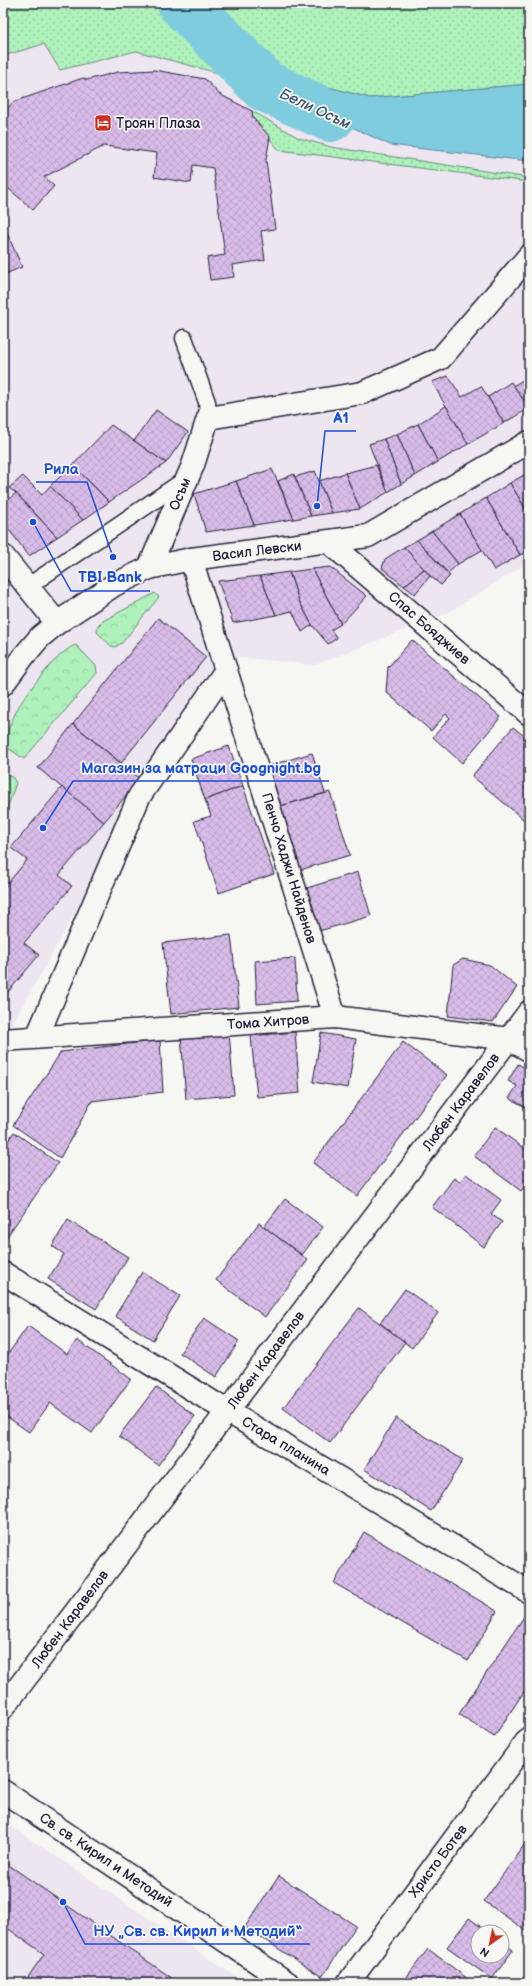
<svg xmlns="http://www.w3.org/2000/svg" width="532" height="1986" font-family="'Balsamiq Sans',sans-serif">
<defs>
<pattern id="green-dots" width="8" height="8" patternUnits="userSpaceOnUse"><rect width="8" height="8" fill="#aef1ba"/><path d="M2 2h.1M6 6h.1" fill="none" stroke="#95cea1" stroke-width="1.8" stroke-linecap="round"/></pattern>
<pattern id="forest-crowns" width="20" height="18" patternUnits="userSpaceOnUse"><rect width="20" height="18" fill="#aef1ba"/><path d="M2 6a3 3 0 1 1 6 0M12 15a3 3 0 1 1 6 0" fill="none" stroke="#95cea1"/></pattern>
<pattern id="building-cross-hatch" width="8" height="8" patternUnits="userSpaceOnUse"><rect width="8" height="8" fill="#d9bce9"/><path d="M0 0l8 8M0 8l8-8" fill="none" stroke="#baa1c9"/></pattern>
</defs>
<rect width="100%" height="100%" fill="#f6f6f2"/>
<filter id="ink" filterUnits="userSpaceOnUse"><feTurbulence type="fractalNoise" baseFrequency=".025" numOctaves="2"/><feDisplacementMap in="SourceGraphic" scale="8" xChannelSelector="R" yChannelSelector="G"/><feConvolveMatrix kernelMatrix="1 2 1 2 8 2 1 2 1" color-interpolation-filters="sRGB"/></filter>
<g filter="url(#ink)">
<g fill="#ede5ef">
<polygon points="45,44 60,70 136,51 244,80 313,83 370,98 529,84 529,562 447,613 315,665 238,657 139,797 38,979 3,1039 3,56"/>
<polygon points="3,1821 245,1983 3,1983"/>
</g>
<g fill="url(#green-dots)" stroke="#688a7a">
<polygon points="3,3 529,3 529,84 370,98 313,83 244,80 136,51 60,70 44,44 3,56"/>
<polygon points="252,111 299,138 331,147 529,178 529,182 279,150 253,118"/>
</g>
<g fill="url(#forest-crowns)" stroke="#688a7a">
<polygon points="155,593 159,597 122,643 115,647 111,646 97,632 98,626 103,621"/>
<path d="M76 645 96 666 97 673 24 759 5 746 4 740C9 729 13 716 19 706 28 691 60 649 76 645Z"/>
<polygon points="3,772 13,778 16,783 3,820"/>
</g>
<polygon fill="#80ccdf" stroke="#5a889d" points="313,83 370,98 529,84 529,161 390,145 265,86"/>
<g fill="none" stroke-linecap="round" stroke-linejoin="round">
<polyline stroke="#80ccdf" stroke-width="52" points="183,3 265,86 330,116"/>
</g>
<g fill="url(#building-cross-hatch)" stroke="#22223b">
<polygon points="154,70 205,79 219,94 252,111 253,118 270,137 266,160 275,229 261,231 265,260 232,265 234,277 210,280 207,258 225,255 213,168 193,165 191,183 154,177 157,153 104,146 44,177 54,186 33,210 8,188 3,193 3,114 13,102 83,78 86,80 118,72"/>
<polygon points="3,224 22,267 3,275"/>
<polygon points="448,376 462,397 481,386 504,423 468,444 432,382"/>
<polygon points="529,376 529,407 513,386"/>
<polygon points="511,382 529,408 504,423 488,397"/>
<polygon points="446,406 468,444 438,462 418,424"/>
<polygon points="156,410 188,432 166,463 134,441"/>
<polygon points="418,424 438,462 415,476 397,434"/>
<polygon points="111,425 166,463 109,502 73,465"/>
<polygon points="397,434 415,476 401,484 384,439"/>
<polygon points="384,439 401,484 388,492 369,444"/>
<polygon points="73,465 109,502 83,520 50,486"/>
<polygon points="376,465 388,492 360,509 345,473"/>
<polygon points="272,469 294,519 254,525 236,481"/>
<polygon points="315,471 332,513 311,516 295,477"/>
<polygon points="529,472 529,515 510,483"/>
<polygon points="345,473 360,509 332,513 319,481"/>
<polygon points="294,474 295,477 311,516 294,519 278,481"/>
<polygon points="23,476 42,495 50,486 83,520 57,537 16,493 9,488"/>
<polygon points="236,481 254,525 206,532 194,494"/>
<polygon points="510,483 529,515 529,549 520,555 486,498"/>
<polygon points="16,493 57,537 29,556 3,522 3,504"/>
<polygon points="486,498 520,555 494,570 460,514"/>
<polygon points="460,514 482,550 458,564 432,531"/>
<polygon points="432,531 458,564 448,573 417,540"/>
<polygon points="417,540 450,576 441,585 430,576 404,547"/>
<polygon points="404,547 424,569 404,586 382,568 385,559"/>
<polygon points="330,567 367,596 341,624 312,569"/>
<polygon points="312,569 341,624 331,630 337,638 328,644 312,625 299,601 289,572"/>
<polygon points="424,569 430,576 415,594 404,586"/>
<polygon points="289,572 299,601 312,625 302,632 292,611 276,615 260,576"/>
<polygon points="260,576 276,615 233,623 218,581"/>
<polygon points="158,618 206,657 121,763 73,724"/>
<polygon points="412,640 501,717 462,763 433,737 450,718 446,714 431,731 386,692 388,667"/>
<polygon points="73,724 140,779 104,822 38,768"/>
<polygon points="513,727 529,740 529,824 472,776"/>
<polygon points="229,746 243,786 205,800 191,759"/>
<polygon points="312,753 325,793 281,806 268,766"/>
<polygon points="243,786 274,874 219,893 194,821 211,816 205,800"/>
<polygon points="62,787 104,822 59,875 72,886 24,943 39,955 3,998 3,924 5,922 3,920 3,889 27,860 11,848"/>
<polygon points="330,792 350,855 300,870 281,806"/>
<polygon points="358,872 371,916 319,931 307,888"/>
<polygon points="231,935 239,1007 171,1014 163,943"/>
<polygon points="295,958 297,1001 257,1004 255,961"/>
<polygon points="463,959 490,965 517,987 493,1022 448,1016 453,965"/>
<polygon points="229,1032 234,1095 186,1099 181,1036"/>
<polygon points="295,1032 300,1093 257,1097 251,1036"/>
<polygon points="321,1033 356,1039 348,1088 313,1082"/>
<polygon points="160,1040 163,1092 92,1101 60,1158 13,1125 61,1052"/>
<polygon points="403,1042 447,1075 357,1196 313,1163"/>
<polygon points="518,1064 527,1069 529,1065 529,1109 509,1098 517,1086 508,1081"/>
<polygon points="495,1127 529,1152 529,1180 521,1191 474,1156"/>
<polygon points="14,1132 58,1163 3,1242 3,1148"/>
<polygon points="466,1174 501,1200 491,1214 502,1222 484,1247 432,1207 454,1178 460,1182"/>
<polygon points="285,1199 323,1227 302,1255 264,1227"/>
<polygon points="68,1220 128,1257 96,1309 48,1279 64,1254 52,1246"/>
<polygon points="259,1223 308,1260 265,1317 216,1280"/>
<polygon points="142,1272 180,1296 153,1340 115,1316"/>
<polygon points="405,1289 438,1313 412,1348 380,1323"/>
<polygon points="359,1308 405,1342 330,1443 283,1408"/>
<polygon points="204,1318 239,1341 216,1377 180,1353"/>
<polygon points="28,1326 67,1354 77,1340 131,1379 92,1433 50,1403 29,1432 3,1414 3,1361"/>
<polygon points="156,1387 195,1416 158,1465 119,1436"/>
<polygon points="396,1418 463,1460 431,1511 364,1469"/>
<polygon points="364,1532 497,1611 468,1661 334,1583"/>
<polygon points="529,1609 529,1684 494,1737 459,1714"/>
<polygon points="529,1838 529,1933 484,1901"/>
<polygon points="3,1861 179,1983 90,1983 85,1979 82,1983 24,1983 44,1954 3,1925"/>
<polygon points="279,1876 356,1926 322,1977 245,1927"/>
<polygon points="469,1918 488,1932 478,1932 478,1956 502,1956 502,1942 513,1950 492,1979 447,1947"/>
<polygon points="428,1949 468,1979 465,1983 402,1983"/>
</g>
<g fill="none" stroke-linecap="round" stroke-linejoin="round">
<g stroke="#22223b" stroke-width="19">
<g id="lane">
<polyline points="184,338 207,402 208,418"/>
<polyline points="27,587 186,479"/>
</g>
</g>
<g stroke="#22223b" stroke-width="25">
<g id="street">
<polyline points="329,542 529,714"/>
<polyline points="3,556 57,623"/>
<polyline points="191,559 335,1017"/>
<polyline points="149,568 193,465 208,418 362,393 441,358 529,256"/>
<polyline points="37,1037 139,797 226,670"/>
<polyline points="3,1040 335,1017 509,1039 529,1050"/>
<polyline points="3,1273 227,1411 529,1592"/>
<polyline points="3,1708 529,1012"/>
<polyline points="3,1791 288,1983"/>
</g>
</g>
<g stroke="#22223b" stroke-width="25">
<g id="secondary">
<polyline points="3,684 23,657 40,637 57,623 114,585 149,568 191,559 368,536 529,442"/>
<polyline points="348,1983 529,1738"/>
</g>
</g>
<use href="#lane" stroke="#f6f6f2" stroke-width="16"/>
<use href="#street" stroke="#f6f6f2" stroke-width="22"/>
<use href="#secondary" stroke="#f6f6f2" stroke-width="22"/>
</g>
</g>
<defs>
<g id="hotel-square" transform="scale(0.9)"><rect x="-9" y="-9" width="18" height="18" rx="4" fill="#c8321e" stroke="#f6f6f2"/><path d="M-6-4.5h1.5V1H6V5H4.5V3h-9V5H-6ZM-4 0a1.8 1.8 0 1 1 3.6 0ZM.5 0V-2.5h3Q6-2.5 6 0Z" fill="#fff"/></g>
</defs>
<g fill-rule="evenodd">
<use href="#hotel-square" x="103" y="123"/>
</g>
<g text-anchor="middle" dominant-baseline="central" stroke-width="3.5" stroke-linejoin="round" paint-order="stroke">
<g font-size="14" fill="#22223b" stroke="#f6f6f2" text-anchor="start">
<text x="116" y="123">Троян Плаза</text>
</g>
<g font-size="14" fill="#22223b" stroke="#f6f6f2">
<text transform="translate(180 494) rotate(-67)">Осъм</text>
<text transform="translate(257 551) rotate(-7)">Васил Левски</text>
<text transform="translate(429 628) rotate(41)">Спас Бояджиев</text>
<text transform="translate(289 868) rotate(73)">Пенчо Хаджи Найденов</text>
<text transform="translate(268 1022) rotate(-4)">Тома Хитров</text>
<text transform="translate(461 1102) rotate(-53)">Любен Каравелов</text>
<text transform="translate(266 1360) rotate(-53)">Любен Каравелов</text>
<text transform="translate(286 1446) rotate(31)">Стара планина</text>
<text transform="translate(70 1619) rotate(-53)">Любен Каравелов</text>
<text transform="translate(106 1860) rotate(34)">Св. св. Кирил и Методий</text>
<text transform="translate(438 1861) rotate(-53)">Христо Ботев</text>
</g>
<g font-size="15" font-style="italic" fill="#3e556c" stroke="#f6f6f2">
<text transform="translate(315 109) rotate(25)">Бели Осъм</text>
</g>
</g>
<path fill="none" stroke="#1d4ed8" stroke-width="1.5" d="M317 506L325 431H356M113 557L87 482H36M33 522L71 591H150M43 828L73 781H329M63 1902L85 1944H310"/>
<g fill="#1d4ed8" stroke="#f6f6f2" stroke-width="1.5">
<circle cx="317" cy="506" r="4"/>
<circle cx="113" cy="557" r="4"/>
<circle cx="33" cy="522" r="4"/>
<circle cx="43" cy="828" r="4"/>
<circle cx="63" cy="1902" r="4"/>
</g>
<g font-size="15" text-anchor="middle" font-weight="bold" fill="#1d4ed8" stroke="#f6f6f2" stroke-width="3.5" stroke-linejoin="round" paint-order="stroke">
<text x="341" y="423">A1</text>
<text x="61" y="474">Рила</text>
<text x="110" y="582">TBI Bank</text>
<text x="201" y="773">Магазин за матраци Goognight.bg</text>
<text x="198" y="1936">НУ „Св. св. Кирил и Методий“</text>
</g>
<rect width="532" height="1986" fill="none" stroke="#f6f6f2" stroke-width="16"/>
<rect x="8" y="8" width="516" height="1970" fill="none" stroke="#22223b" stroke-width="1.5" filter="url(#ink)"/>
<g transform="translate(490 1944) rotate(213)"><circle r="19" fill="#f6f6f2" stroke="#a1a1a9"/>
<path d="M0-3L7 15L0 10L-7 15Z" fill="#c8321e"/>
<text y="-6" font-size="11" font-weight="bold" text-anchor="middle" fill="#22223b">N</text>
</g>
</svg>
